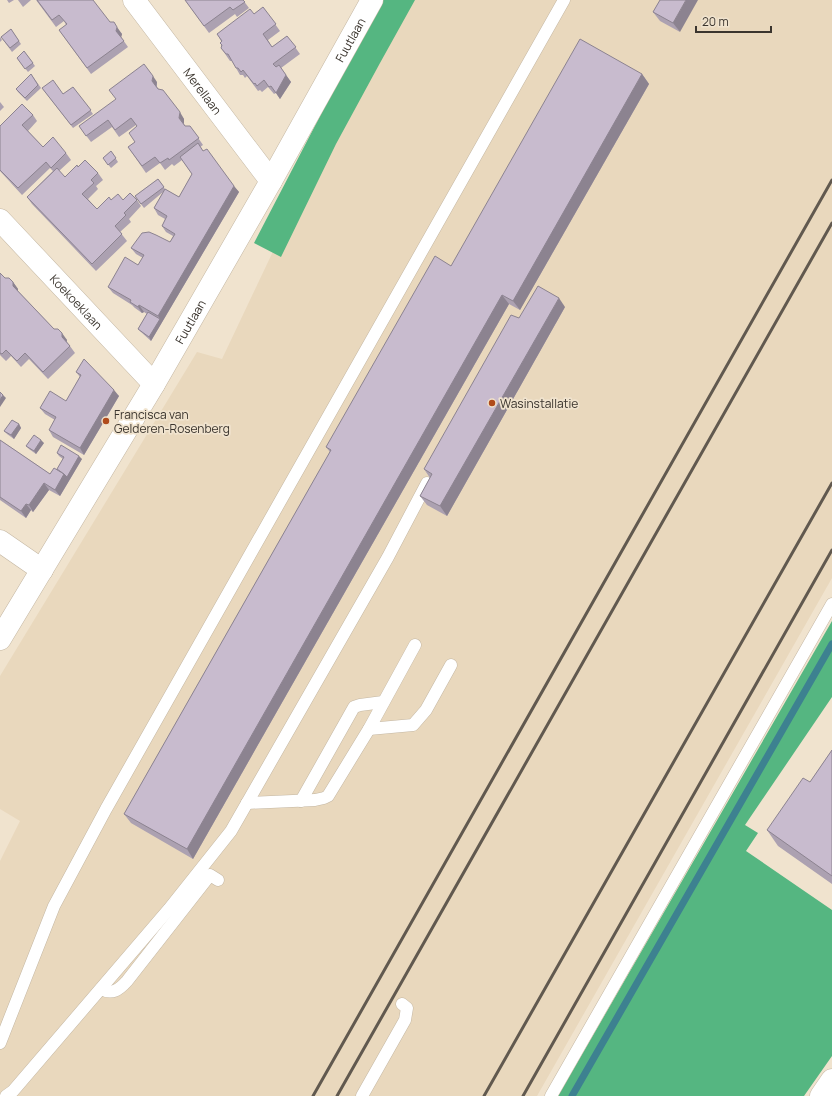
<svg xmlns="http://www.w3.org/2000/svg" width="832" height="1096" font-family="Manrope,sans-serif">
<rect width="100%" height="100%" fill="#f0e3ce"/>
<polygon fill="#e9d8bd" points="407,0 832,0 832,578 537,1096 0,1096 0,861 20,821 0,809 0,676 197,352 222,359 324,144"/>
<g fill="#55b681">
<polygon points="378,0 415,0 380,63 336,144 281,257 254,243 318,120"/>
<polygon points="832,621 832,697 745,825 758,833 746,851 832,910 832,1056 804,1096 558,1096"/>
</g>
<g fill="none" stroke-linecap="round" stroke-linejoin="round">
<polyline stroke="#3d8190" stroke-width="7" points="572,1096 832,644"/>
<g stroke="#c4b7a3" stroke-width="13">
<g id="lane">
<polyline points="369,729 413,725 426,710 451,665"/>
<polyline points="301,801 354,707 360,705 383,702"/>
<polyline points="247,803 315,800 324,798 328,796 369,729 415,645"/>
<path d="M101 989C112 995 119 990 127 981L210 875 218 880"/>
<polyline points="0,1043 54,906 106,809 564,0"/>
<polyline points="6,1096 13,1091 169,909 231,831 388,557 427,483"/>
<polyline points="362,1096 405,1020 407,1008 402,1004"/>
<polyline points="551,1096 832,604"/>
</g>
</g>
<g stroke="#c4b7a3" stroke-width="23">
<g id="street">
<path id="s1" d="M134 0 271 181"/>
<path id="s2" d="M0 220 154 384"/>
<polyline points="0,541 42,570"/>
<polyline points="821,1096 832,1080"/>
</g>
</g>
<g stroke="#c4b7a3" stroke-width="23">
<g id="secondary">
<path id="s3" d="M0 639 154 384 271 181 372 0"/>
</g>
</g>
<use href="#lane" stroke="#fff" stroke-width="12"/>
<use href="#street" stroke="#fff" stroke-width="22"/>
<use href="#secondary" stroke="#fff" stroke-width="22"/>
<g stroke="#61594f" stroke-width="3">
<polyline points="313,1096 832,180"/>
<polyline points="337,1096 832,223"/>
<polyline points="484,1096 832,483"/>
<polyline points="523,1096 832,550"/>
</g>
</g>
<g fill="#aca1b1">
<polygon points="7,0 14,0 9,3"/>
<polygon points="18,0 31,0 23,7"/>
<polygon points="36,0 110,22 122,34 121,37 128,47 91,74 59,30 66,25 64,21 56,27"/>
<polygon points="185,0 243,0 249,8 237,17 235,14 209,33"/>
<polygon points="660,0 680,32 660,21 653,12"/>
<polygon points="263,7 280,31 268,40 272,47 287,36 300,54 281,68 291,82 280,99 276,93 274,94 268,87 262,92 260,90 258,91 247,76 245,78 243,75 240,75 232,61 230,61 221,48 221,41 217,34 254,14"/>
<polygon points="11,29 21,44 12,52 1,37"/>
<polygon points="0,37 2,40 0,42"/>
<polygon points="24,51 35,66 28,72 17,58"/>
<polygon points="31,74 41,88 27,101 18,92 16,89"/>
<polygon points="642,74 649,84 520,310 509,304 193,859 131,823 124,814 330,452 326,447 451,266"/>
<polygon points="157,82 157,87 184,119 184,124 185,126 190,126 203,145 200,147 203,151 239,192 151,341 141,332 138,329 147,314 144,312 142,313 135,308 132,305 113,293 108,287 138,265 143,258 136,254 131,248 170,242 173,236 166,232 162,226 165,219 158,215 154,208 163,192 144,208 135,196 158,179 165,189 179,197 192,174 182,160 174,166 172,164 165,170 160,163 146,173 128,147 135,142 137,126 136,125 119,137 112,127 91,142 79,126"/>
<polygon points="73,87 93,114 73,128 42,88 63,94"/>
<polygon points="0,102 4,107 0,111"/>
<polygon points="33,115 37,121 28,131 43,147 66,153 71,160 59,171 65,177 78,167 98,173 103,180 96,186 98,189 88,199 97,209 111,200 137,200 141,206 129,219 131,222 120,232 127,241 96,271 32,204 27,197 53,171 50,168 22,195 0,171 0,126"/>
<polygon points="111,151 118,162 111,168 103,158"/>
<polygon points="0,273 5,278 13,282 18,289 18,291 54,329 67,340 67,342 75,353 48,379 29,359 21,367 11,356 6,361 0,355"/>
<polygon points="565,307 447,516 427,505 420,496 430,478 424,469 519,318"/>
<polygon points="76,372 119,396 84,455 53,437 49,430 55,420 45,414 40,408 66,401 80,377"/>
<polygon points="19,424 21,428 14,439 7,434 4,431"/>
<polygon points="0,440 50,474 57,469 63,459 59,456 57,453 82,459 60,496 49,490 33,512 31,510 26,518 0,500"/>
<polygon points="44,443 36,454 29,449 26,446"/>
<polygon points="832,750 832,884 778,846 767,830 810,782"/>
</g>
<g fill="#8c8390">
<polygon points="686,0 698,0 680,32 673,23"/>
<polygon points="117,27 122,34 121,38 116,31"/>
<polygon points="642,74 649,84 520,310 513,301"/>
<polygon points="286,75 291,82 280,99 276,93"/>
<polygon points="153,76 157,82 156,88 152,81"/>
<polygon points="180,112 184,119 184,124 179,118"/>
<polygon points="234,186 239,192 151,341 149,337 160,319 158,316"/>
<polygon points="13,282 18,289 18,293 13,286"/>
<polygon points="502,295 509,304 193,859 187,849"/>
<polygon points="559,298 565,307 447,516 440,506"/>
<polygon points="139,305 144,312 142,313 138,307"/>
<polygon points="62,333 67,340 66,343 62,337"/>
<polygon points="114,390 119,396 84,455 80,448"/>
<polygon points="3,395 6,398 0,407 0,400"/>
<polygon points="19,424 21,428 14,439 11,435"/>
<polygon points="41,440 44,443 36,454 34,451"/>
<polygon points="79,456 82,459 60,496 55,490 64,474"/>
<polygon points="44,483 49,490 33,512 29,505"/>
<polygon points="26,504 31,510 26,518 21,511"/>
</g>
<g fill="#c8bbce" stroke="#8c8390">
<polygon points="37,0 93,0 110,22 114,22 117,27 116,31 124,41 87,68 59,30 67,24 59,15 52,20"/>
<polygon points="185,0 243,0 245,2 233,10 230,7 204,26"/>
<polygon points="660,0 686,0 673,23 653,12"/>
<polygon points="263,7 276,24 263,34 272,47 287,36 296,47 273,64 276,67 279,65 286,75 276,93 271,86 269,87 264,80 257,86 255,83 254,84 243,70 241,72 238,68 236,68 228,54 226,54 221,48 222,45 220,43 222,41 217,34 250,9 254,14"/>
<polygon points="11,29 19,41 10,48 1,37"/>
<polygon points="580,39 642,74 513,301 502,295 187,849 124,814 331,450 326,447 435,256 451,266"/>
<polygon points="24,51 33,63 25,69 17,58"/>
<polygon points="144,64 153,76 152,81 158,89 163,90 180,112 179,118 185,126 190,126 199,138 169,160 168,158 160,163 155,157 142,166 128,147 135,142 129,133 137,126 131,118 115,130 108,120 86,136 79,126 116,99 109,90"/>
<polygon points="31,74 38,85 25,98 16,89"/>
<polygon points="53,80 63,94 73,87 91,110 71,125 42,88"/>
<polygon points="22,104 33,115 22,125 43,147 53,137 66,153 51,168 46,162 18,188 0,170 0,126"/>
<polygon points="198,143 203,151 207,149 234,186 158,316 139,305 138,307 130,302 131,300 108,287 125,257 138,265 144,255 131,248 142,233 149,232 156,235 170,242 175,234 162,226 167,216 154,208 165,189 179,197 192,174 180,157"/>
<polygon points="111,151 116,158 108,165 103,158"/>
<polygon points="85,160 98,173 91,180 94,183 82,194 97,209 109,197 111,200 118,194 123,200 130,193 137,200 124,213 126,215 115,226 122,234 92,264 27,197 57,168 65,177 77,165 78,167"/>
<polygon points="158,179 164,187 141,204 135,196"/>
<polygon points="0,273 5,278 9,278 13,282 13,286 54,329 58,329 62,333 62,337 70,346 43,372 25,353 17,361 6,350 2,354 0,353"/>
<polygon points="538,286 559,298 440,506 420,496 432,474 424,469 511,315 519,318"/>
<polygon points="148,312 160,319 149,337 138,329"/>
<polygon points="84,359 114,390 80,448 49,430 56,417 40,408 50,391 66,401 81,375 76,372"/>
<polygon points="0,392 3,395 0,400"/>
<polygon points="12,420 19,424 11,435 4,431"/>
<polygon points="34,435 41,440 34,451 26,446"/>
<polygon points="0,440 50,474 54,468 64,474 55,490 44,483 29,505 26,504 21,511 0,497"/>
<polygon points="61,445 79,456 67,477 64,474 57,469 64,457 57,453"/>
<polygon points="832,750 832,876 767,830 803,778 810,782"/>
</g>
<g fill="#b04b1b" stroke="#f0e3ce" stroke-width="1.5">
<circle cx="492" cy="403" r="4"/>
<circle cx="106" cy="421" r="4"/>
</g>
<g text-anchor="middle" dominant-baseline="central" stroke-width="3.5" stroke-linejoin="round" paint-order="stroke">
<g font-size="12" fill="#3b352e" stroke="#f0e3ce">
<text stroke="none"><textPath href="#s3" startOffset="694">Fuutlaan</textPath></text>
<text stroke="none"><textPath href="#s1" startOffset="114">Merellaan</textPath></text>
<text stroke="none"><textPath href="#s2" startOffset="112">Koekoeklaan</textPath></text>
<text stroke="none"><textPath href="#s3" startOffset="370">Fuutlaan</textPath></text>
</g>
<g font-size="12" fill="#3b352e" stroke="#f0e3ce" text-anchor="start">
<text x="500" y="403">Wasinstallatie</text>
<text x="114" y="414">Francisca van<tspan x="114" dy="14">Gelderen-Rosenberg</tspan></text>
</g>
</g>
<path d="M696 26v6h75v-6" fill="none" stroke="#3b352e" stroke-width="2"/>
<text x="702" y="26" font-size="12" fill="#3b352e" stroke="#f0e3ce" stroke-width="3" paint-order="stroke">20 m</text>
</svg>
